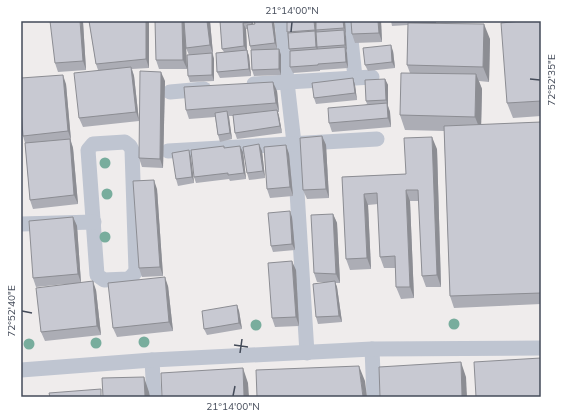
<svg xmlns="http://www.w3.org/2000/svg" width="562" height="418" font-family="Mulish,sans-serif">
<rect width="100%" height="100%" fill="#efecec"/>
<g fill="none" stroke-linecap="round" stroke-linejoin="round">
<g stroke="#bfc5d1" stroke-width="15">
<polyline points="282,21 287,82 294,143 307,353"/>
<polyline points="349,21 355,77"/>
<polyline points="254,84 372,77"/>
<polyline points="170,92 204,89"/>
<polygon points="125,142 130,146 132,150 136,271 132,276 128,279 104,280 97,275 88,150 93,144"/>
<polyline points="168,151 377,139"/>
<polyline points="21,224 94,222"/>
<polyline points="372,349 374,397"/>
<polyline points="152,360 154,397"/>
<polyline points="21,370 152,360 372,349 541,348"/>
</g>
</g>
<g fill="#78ad9d">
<circle cx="105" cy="163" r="5.5"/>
<circle cx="107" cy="194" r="5.5"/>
<circle cx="105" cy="237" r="5.5"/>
<circle cx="454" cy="324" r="5.5"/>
<circle cx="256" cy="325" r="5.5"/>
<circle cx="144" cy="342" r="5.5"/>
<circle cx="96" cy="343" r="5.5"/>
<circle cx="29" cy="344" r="5.5"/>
</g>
<g fill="#acadb5">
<polygon points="89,21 149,21 149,68 132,69 134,76 139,121 83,127 79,118 98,70 96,64"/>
<polygon points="155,21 210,21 213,54 214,59 214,81 190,82 188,76 189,55 186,48 185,25 187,69 159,69 156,60"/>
<polygon points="220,21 253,21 253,24 274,21 277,49 279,49 281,55 281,75 254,76 252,70 251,50 250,46 248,29 246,29 247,50 249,56 251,76 220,78 217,72 224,52 222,49"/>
<polygon points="345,21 346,35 345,35 348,68 320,70 320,71 293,73 290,67 290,51 289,49 287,32"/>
<polygon points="351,21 381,21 382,42 355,43 352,34"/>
<polygon points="391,21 436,21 436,23 490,39 489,82 479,81 482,89 481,125 541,122 541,304 454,308 450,296 444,131 405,130 400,115 410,73 407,65 408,25 392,26"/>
<polygon points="479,21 496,21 480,22"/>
<polygon points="541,21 541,116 513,118 507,103"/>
<polygon points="83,22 86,70 58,72 55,63"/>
<polygon points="393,51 395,68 368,71 365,65"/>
<polygon points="353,78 355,85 357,100 316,104 314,98"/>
<polygon points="385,79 388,85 388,106 390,112 391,127 332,132 329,123 367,104 366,101"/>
<polygon points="165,81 163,168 142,167 139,158"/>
<polygon points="66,84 71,141 73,148 78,204 33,209 30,200 25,143 23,136"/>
<polygon points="277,91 279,112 278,112 279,116 282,133 237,139 235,133 233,116 229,116 232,139 220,142 218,135 215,117 189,119 186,110"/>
<polygon points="322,136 326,145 329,198 307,199 303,190"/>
<polygon points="286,145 289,154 293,196 270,198 267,189"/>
<polygon points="224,146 224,148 243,152 246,179 230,181 229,179 196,183 194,177"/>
<polygon points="437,149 441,287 426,287 422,276 419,201 410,201 414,298 401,299 396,287 396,268 384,268 380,257 378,204 368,205 371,269 350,270 346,259 342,177 406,174"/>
<polygon points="262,151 265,178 249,180 247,173"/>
<polygon points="191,157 194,183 178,186 176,179"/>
<polygon points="157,189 163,276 142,277 139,268"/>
<polygon points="333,214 337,223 340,283 335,283 337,287 342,322 318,324 316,317 326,282 317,282 314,273"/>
<polygon points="73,217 77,226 81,283 96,290 101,335 45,341 41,332 65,284 36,287 33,278"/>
<polygon points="292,217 295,250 273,252 271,246"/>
<polygon points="296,270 299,326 275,327 272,318"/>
<polygon points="168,286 173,331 117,337 113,328"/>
<polygon points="237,305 239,311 242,329 207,335 204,329"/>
</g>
<g fill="#8c8d93">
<polygon points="80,21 83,21 83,22 86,70 83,61"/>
<polygon points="146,21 149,21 149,68 146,59"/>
<polygon points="182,21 185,21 187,69 183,60"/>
<polygon points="207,21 210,21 213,54 210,45"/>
<polygon points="251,21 253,21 253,29 251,22"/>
<polygon points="272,21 274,21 277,49 275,43"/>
<polygon points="314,21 316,21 318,53 316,47"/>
<polygon points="343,21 345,21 346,35 344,28"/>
<polygon points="378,21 381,21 382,42 379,33"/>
<polygon points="243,23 246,29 247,52 244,46"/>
<polygon points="484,24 490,39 489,82 483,67"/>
<polygon points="344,30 346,36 347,52 345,45"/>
<polygon points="391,45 393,51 395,68 392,62"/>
<polygon points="345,47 347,53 348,68 346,62"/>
<polygon points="279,49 281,55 281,75 279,69"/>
<polygon points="247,50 249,56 251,76 249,69"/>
<polygon points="212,53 214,59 214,81 212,75"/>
<polygon points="131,67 134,76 139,121 136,112"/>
<polygon points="161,72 165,81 163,168 160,159"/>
<polygon points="476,74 482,89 481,132 475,117"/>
<polygon points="63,75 66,84 71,140 68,131"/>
<polygon points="353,78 355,85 357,100 355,93"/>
<polygon points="385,79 388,85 388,106 386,100"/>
<polygon points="273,82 277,91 279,112 276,103"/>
<polygon points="387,103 390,112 391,127 388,118"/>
<polygon points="277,110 279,116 282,133 280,126"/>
<polygon points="227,111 229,118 232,139 230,133"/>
<polygon points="322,136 326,145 329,198 326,189"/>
<polygon points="432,137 437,149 441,287 437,275"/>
<polygon points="70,139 73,148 78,204 74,195"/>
<polygon points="259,144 262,151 265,178 263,171"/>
<polygon points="286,145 289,154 293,196 290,187"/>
<polygon points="240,146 243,152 246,179 244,173"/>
<polygon points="189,150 191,157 194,183 192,177"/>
<polygon points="154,180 157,189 163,276 160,267"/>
<polygon points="406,190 410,201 414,298 410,287"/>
<polygon points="364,194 368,205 371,269 367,258"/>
<polygon points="290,211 292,217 295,250 292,244"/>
<polygon points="333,214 337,223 340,283 336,274"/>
<polygon points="73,217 77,226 81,283 78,274"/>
<polygon points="292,261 296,270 299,326 296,317"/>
<polygon points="165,277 168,286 173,331 169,322"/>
<polygon points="93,281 96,290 101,335 97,326"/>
<polygon points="335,281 337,287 342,322 339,316"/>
<polygon points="237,305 239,311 242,329 239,323"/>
<polygon points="461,362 466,377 467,397 462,397"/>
<polygon points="359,366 365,381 367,397 363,397"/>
<polygon points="243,368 248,383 249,397 244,397"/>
<polygon points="144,377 149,392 150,397 145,397"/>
</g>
<g fill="#c8c9d2" stroke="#8c8d93">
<polygon points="50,21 80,21 83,61 55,63"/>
<polygon points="89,21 146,21 146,59 96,64"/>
<polygon points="155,21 182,21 183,60 156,60"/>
<polygon points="184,21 207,21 210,45 186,48"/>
<polygon points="220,21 251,21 251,22 243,23 244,46 222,49"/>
<polygon points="254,21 272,21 275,43 250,46 247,25 255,24"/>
<polygon points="287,21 314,21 315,30 287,32"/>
<polygon points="316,21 343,21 344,28 316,30"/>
<polygon points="351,21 378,21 379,33 352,34"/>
<polygon points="521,21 541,21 541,101 507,103 501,23"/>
<polygon points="408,23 484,24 483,67 407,65"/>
<polygon points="344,30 345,45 317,47 316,32"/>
<polygon points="315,31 316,47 289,49 288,33"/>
<polygon points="391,45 392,62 365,65 363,48"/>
<polygon points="345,47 346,62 318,64 318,65 290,67 290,51"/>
<polygon points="279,49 279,69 252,70 251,50"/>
<polygon points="247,50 249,69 217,72 216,53"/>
<polygon points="212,53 212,75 188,76 187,55"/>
<polygon points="131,67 136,112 79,118 74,73"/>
<polygon points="140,71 161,72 160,159 139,158"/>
<polygon points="401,73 476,74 475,117 400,115"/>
<polygon points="63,75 68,131 23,136 21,110 21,78"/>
<polygon points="353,78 355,93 314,98 312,83"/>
<polygon points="385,79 386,100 366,101 365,80"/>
<polygon points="273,82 276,103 186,110 184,87"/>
<polygon points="387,103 388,118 329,123 328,108"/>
<polygon points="277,110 280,126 235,133 233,115"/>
<polygon points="227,111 230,133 218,135 215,113"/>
<polygon points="541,122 541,293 450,296 444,126"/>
<polygon points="322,136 326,189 303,190 300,138"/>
<polygon points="432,137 437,275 422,276 418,190 406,190 410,287 396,287 395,256 380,257 377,193 364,194 367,258 346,259 342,177 406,174 404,138"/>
<polygon points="70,139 74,195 30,200 25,143"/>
<polygon points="259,144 263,171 247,173 243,147"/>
<polygon points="286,145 290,187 267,189 264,147"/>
<polygon points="224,146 224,148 240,146 244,173 228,175 228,173 194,177 191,150"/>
<polygon points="189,150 192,177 176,179 172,153"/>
<polygon points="154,180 160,267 139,268 133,181"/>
<polygon points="290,211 292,244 271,246 268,213"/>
<polygon points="333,214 336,274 314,273 311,215"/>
<polygon points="73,217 78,274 33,278 29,221"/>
<polygon points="292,261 296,317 272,318 268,263"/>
<polygon points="165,277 169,322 113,328 108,283"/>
<polygon points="93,281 97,326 41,332 36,288"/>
<polygon points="335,281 339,316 316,317 313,284"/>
<polygon points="237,305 239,323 204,329 202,311"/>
<polygon points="541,358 541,397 476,397 474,362"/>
<polygon points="461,362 462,397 380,397 379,367"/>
<polygon points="359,366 363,397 257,397 256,370"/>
<polygon points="243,368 244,397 162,397 161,373"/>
<polygon points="144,377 145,397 103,397 102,378"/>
<polygon points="101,389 101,397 50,397 49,393"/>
</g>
<path fill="none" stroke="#444b59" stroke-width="1.5" d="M291 32 292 22M530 79 540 80M22 311 32 313M234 345 248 347M240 353 242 339M233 396 235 386"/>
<rect width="562" height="418" fill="none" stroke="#ffffff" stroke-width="44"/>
<rect x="22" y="22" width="518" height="374" fill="none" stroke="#444b59" stroke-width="1.5"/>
<g font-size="10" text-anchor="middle" fill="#444b59">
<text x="292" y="14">21°14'00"N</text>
<text transform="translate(551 80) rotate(-90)" y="4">72°52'35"E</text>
<text transform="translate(11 311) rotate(-90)" y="4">72°52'40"E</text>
<text x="233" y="410">21°14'00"N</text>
</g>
</svg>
